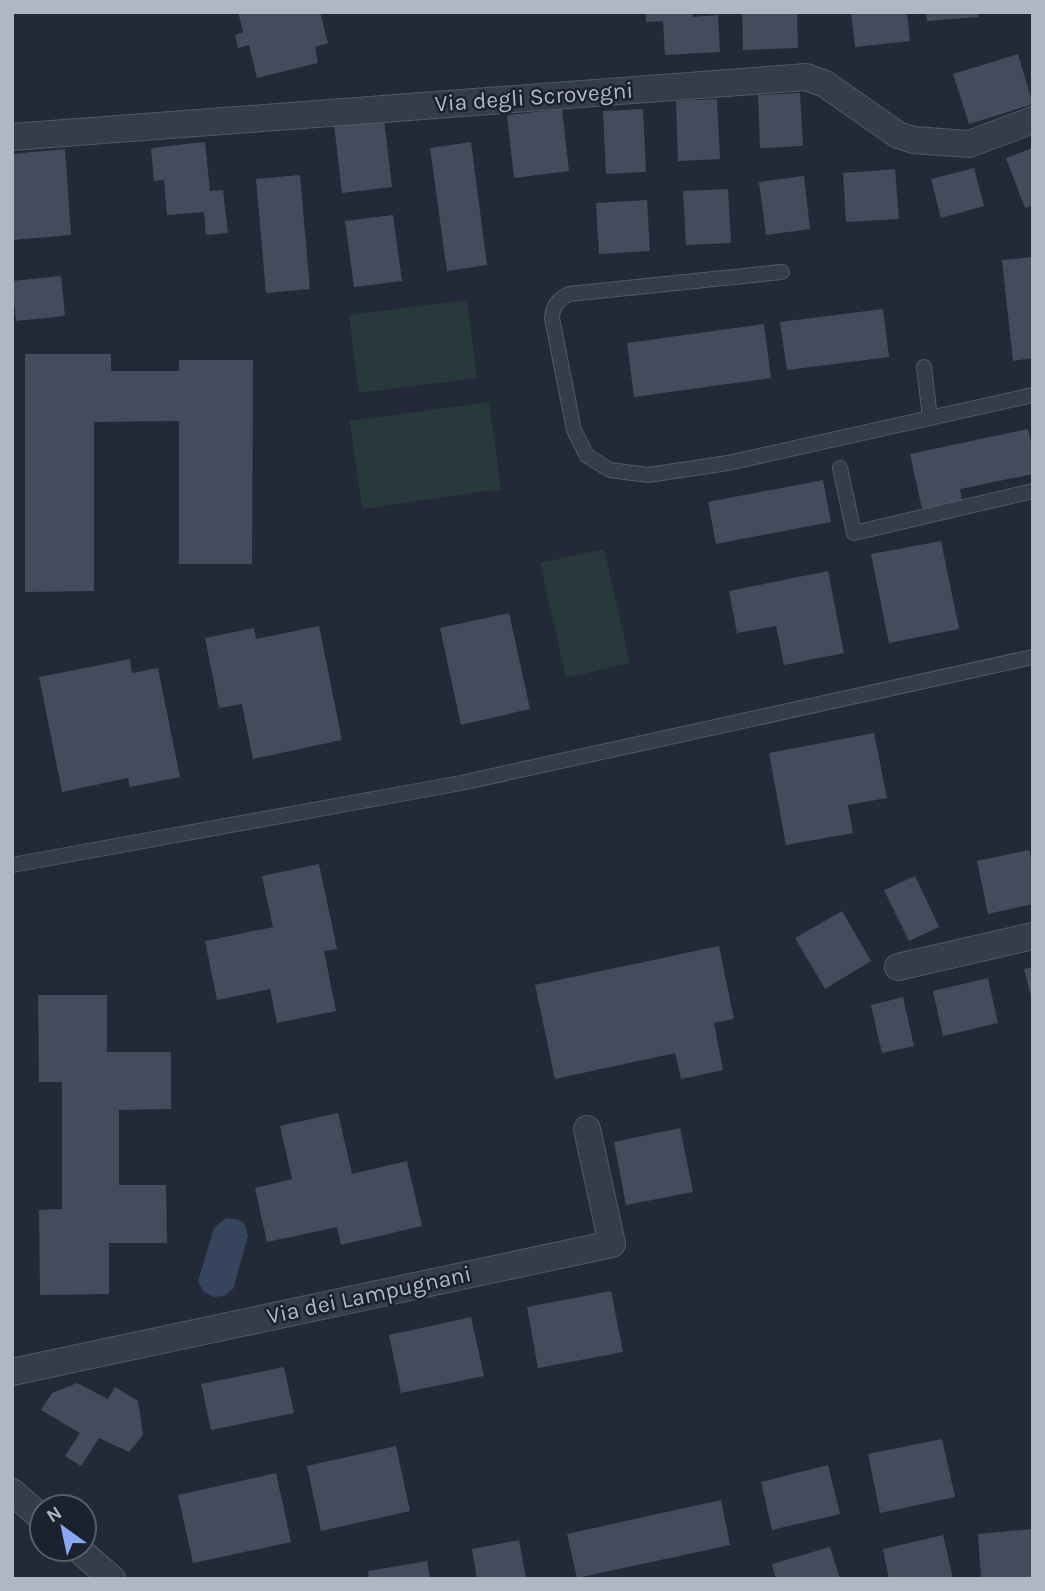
<svg xmlns="http://www.w3.org/2000/svg" width="1045" height="1591" font-family="Karla,sans-serif">
<rect width="100%" height="100%" fill="#222a37"/>
<g fill="#27393b">
<polygon points="467,300 477,378 359,393 349,315"/>
<polygon points="489,402 501,489 362,509 350,421"/>
<polygon points="604,549 630,663 566,678 540,563"/>
</g>
<polygon fill="#36445e" points="226,1218 240,1220 245,1224 248,1236 233,1289 224,1296 213,1297 203,1291 198,1281 214,1228"/>
<g fill="#434c5c">
<polygon points="238,12 320,12 328,43 315,47 318,63 257,78 249,45 238,48 235,35 243,32"/>
<polygon points="646,12 692,12 693,17 718,15 720,52 665,55 663,21 646,22"/>
<polygon points="742,12 797,12 798,48 743,50"/>
<polygon points="851,12 907,12 910,41 855,47"/>
<polygon points="926,12 978,12 978,17 927,21"/>
<polygon points="1018,54 1033,104 969,124 953,74"/>
<polygon points="800,93 803,146 760,148 758,95"/>
<polygon points="717,99 720,159 678,161 676,101"/>
<polygon points="562,109 569,171 514,178 507,115"/>
<polygon points="643,109 646,172 606,174 603,111"/>
<polygon points="384,119 392,187 342,193 334,124"/>
<polygon points="205,142 210,191 223,190 228,233 206,235 204,212 167,215 164,180 154,181 151,148"/>
<polygon points="471,142 487,265 447,271 430,148"/>
<polygon points="1033,148 1033,205 1025,208 1006,158"/>
<polygon points="65,149 71,235 12,240 12,154"/>
<polygon points="974,168 984,206 941,218 931,179"/>
<polygon points="895,169 899,219 846,222 843,173"/>
<polygon points="300,175 310,289 266,293 256,179"/>
<polygon points="804,176 810,229 766,235 759,182"/>
<polygon points="728,189 731,243 686,245 683,191"/>
<polygon points="647,200 650,251 599,254 596,203"/>
<polygon points="393,215 402,281 354,287 345,221"/>
<polygon points="1033,257 1033,358 1013,361 1002,260"/>
<polygon points="61,276 65,316 16,321 12,281"/>
<polygon points="883,309 889,357 787,370 780,322"/>
<polygon points="764,324 771,378 634,397 627,343"/>
<polygon points="25,354 111,354 111,371 179,371 179,360 253,360 252,564 179,564 179,421 94,422 94,591 25,592"/>
<polygon points="1028,429 1033,452 1033,474 960,489 962,500 922,509 910,454"/>
<polygon points="823,480 831,522 716,544 708,502"/>
<polygon points="941,541 959,629 889,643 871,554"/>
<polygon points="828,571 844,653 784,665 776,626 737,633 729,591"/>
<polygon points="509,613 530,709 461,725 440,628"/>
<polygon points="319,626 342,740 253,759 242,704 219,708 205,638 254,628 256,639"/>
<polygon points="130,659 132,673 158,668 180,777 130,787 128,778 62,792 39,677"/>
<polygon points="874,733 887,798 848,805 853,833 786,845 769,753"/>
<polygon points="1029,850 1033,867 1033,904 988,914 977,861"/>
<polygon points="319,864 337,949 324,951 336,1011 277,1023 270,989 217,1000 205,941 273,927 262,876"/>
<polygon points="915,876 939,927 909,941 884,890"/>
<polygon points="842,911 871,961 825,989 795,938"/>
<polygon points="719,946 734,1019 714,1023 723,1070 681,1079 675,1053 555,1079 535,985"/>
<polygon points="1033,967 1033,1000 1032,1001 1024,969"/>
<polygon points="988,978 998,1023 943,1036 933,991"/>
<polygon points="38,995 107,995 107,1052 171,1052 171,1109 119,1110 119,1185 166,1185 167,1243 109,1243 109,1294 40,1295 39,1210 62,1209 62,1082 39,1082"/>
<polygon points="903,997 914,1046 882,1053 871,1005"/>
<polygon points="338,1113 352,1174 407,1161 422,1226 341,1245 337,1227 267,1242 255,1188 292,1179 280,1126"/>
<polygon points="680,1128 693,1192 626,1205 614,1142"/>
<polygon points="611,1291 623,1352 538,1368 527,1307"/>
<polygon points="471,1317 484,1376 401,1393 389,1335"/>
<polygon points="284,1367 294,1413 211,1430 201,1384"/>
<polygon points="77,1383 108,1399 115,1387 138,1401 143,1435 129,1452 99,1438 81,1466 65,1456 80,1433 41,1410 52,1393"/>
<polygon points="942,1439 955,1497 880,1513 868,1454"/>
<polygon points="396,1446 410,1511 321,1531 307,1466"/>
<polygon points="828,1465 840,1514 772,1530 761,1482"/>
<polygon points="276,1473 291,1542 193,1563 178,1495"/>
<polygon points="721,1500 730,1545 577,1578 567,1534"/>
<polygon points="1033,1529 1033,1579 981,1579 978,1534"/>
<polygon points="943,1535 953,1579 889,1579 883,1549"/>
<polygon points="519,1540 526,1579 477,1579 472,1549"/>
<polygon points="830,1547 840,1579 776,1579 772,1564"/>
<polygon points="427,1561 430,1579 369,1579 368,1571"/>
</g>
<g fill="none" stroke-linecap="round" stroke-linejoin="round">
<g stroke="#535966" stroke-width="16">
<g id="service">
<path d="M782 272 569 294C558 300 553 305 552 318L574 430 587 456 610 470 648 475 728 463 1033 395"/>
<polyline points="924,367 930,418"/>
<polyline points="840,468 854,533 1033,491"/>
<polyline points="12,865 461,783 1033,657"/>
</g>
</g>
<g stroke="#535966" stroke-width="28">
<g id="minor">
<polyline points="12,137 806,77 825,84 898,135 913,140 969,144 1033,120"/>
<polyline points="898,967 1033,936"/>
<polyline points="12,1372 612,1244 587,1129"/>
<polyline points="12,1492 42,1518"/>
<polyline points="78,1549 112,1579"/>
</g>
</g>
<use href="#service" stroke="#363c48" stroke-width="14"/>
<use href="#minor" stroke="#363c48" stroke-width="26"/>
</g>
<g text-anchor="middle" dominant-baseline="central" stroke-width="5" stroke-linejoin="round" paint-order="stroke">
<g font-size="23" fill="#b0b6c4" stroke="#1b212d">
<text transform="translate(534 97) rotate(-4)">Via degli Scrovegni</text>
<text transform="translate(369 1295) rotate(-12)">Via dei Lampugnani</text>
</g>
</g>
<rect width="1045" height="1591" fill="none" stroke="#b0b6c4" stroke-width="28"/>
<g transform="translate(63 1528) rotate(327)"><circle r="33" fill="#1b212d" stroke="#575d69" stroke-width="2"/>
<path d="M0-5L12 26L0 18L-12 26Z" fill="#88a9f1"/>
<text y="-10" font-size="19" font-weight="bold" text-anchor="middle" fill="#b0b6c4">N</text>
</g>
</svg>
